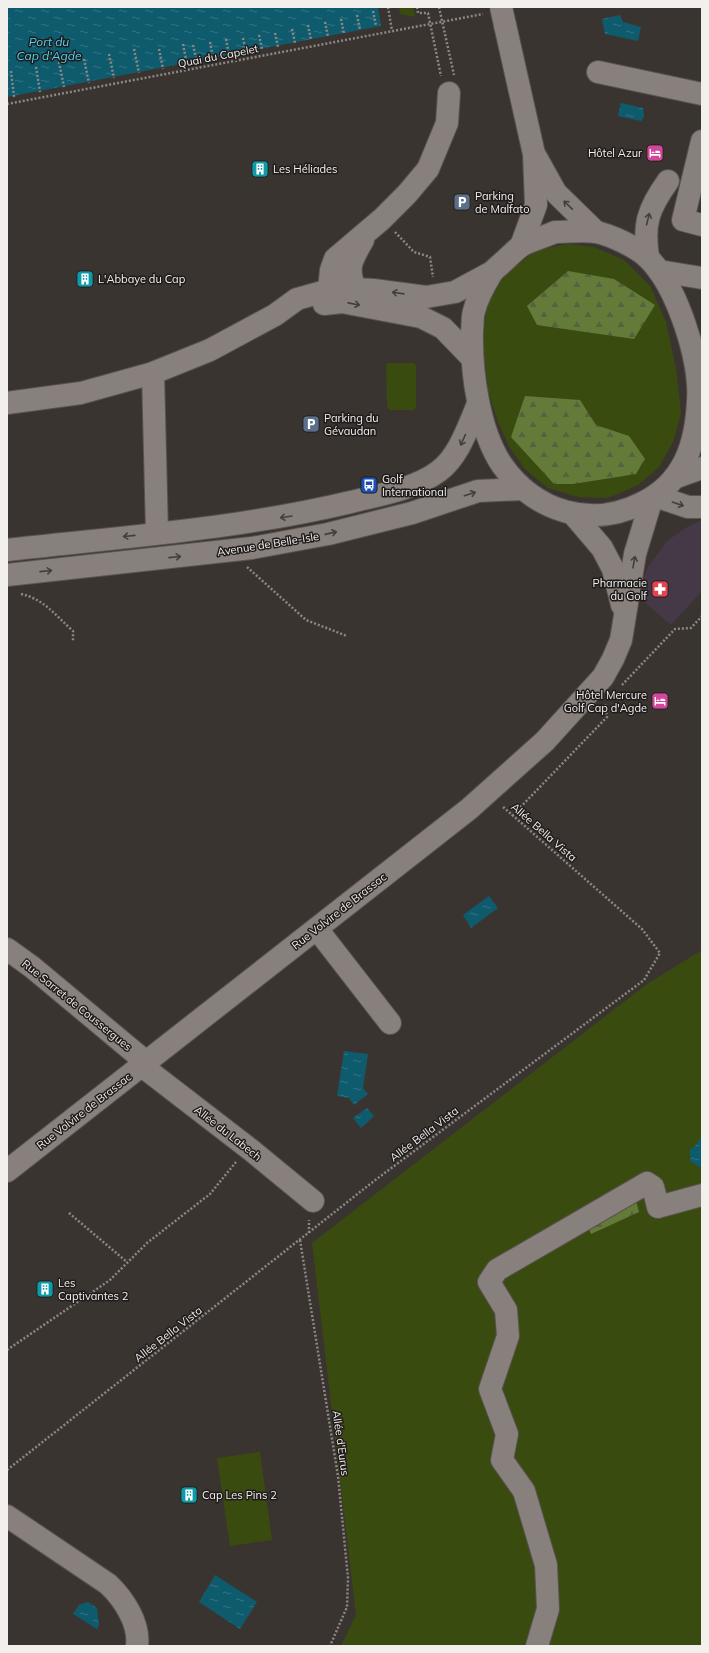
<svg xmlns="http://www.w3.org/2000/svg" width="709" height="1653" font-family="Mulish,sans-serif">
<defs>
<pattern id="forest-firs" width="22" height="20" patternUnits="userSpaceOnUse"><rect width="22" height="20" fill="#647a39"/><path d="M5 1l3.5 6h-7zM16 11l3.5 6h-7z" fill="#566140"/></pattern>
<pattern id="water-ripples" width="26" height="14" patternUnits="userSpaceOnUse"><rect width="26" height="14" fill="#0e5b6e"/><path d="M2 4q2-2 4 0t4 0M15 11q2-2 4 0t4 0" fill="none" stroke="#327383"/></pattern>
</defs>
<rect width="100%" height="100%" fill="#3a3431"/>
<polygon fill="#453847" points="702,520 702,591 671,625 637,596 648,567 667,541 687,527"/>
<g fill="#3a4b10">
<polygon points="399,7 413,7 415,17 400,14"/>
<polygon points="567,244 594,247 624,260 650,286 666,322 676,369 681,413 673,442 659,467 638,485 608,498 578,497 548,488 526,470 510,448 498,422 488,390 483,343 486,311 495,289 509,270 538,250"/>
<polygon points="388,363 413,363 416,365 416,407 414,410 390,410 387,407 386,365"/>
<polygon points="702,950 702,1646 341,1646 356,1615 312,1243 647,984"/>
<polygon points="260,1452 272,1540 230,1546 217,1458"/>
</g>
<g fill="url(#forest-firs)">
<polygon points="568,271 614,279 655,305 634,339 537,325 527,306"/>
<polygon points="525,396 580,400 596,425 629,436 645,459 636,474 573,484 554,484 511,437"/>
<polygon points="636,1201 639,1212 591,1234 586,1221"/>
</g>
<g fill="url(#water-ripples)">
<polygon points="7,7 378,7 381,26 7,97"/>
<polygon points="620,15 623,22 641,27 638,41 605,34 602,19"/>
<polygon points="621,103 643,108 644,117 641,121 618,116"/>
<polygon points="489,896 498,908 471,928 463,915"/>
<polygon points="344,1051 368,1054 363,1088 368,1094 354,1105 349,1098 337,1096"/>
<polygon points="367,1108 374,1116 361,1128 353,1118"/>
<polygon points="702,1135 702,1166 699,1167 690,1161 690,1150 697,1144"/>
<polygon points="215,1575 257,1602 240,1629 199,1602"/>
<polygon points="88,1602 97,1608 99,1625 97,1629 73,1614 79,1605"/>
</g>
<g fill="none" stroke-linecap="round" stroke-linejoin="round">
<g stroke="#585250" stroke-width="24">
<g id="minor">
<polyline points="505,25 534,154 536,205 521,246"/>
<polyline points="598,72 702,94"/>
<polyline points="702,141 683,220 702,225"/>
<polyline points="536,157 556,193 596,232"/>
<path d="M555 232C568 232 584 230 596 232 611 235 636 247 647 257 677 285 701 361 698 401 696 444 684 483 642 503 591 529 535 512 502 465 479 431 471 372 472 331 473 325 472 317 474 311 477 299 485 284 491 274 494 269 499 266 503 262 509 257 515 250 521 246 531 240 544 237 555 232Z"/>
<path d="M648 257C643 224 648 209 668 181"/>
<polyline points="659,271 702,278"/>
<path d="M355 289C346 266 352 260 363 240"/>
<polyline points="329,290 331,270 335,259 382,219 407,194 428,169 447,123 449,93"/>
<polyline points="324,304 342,302 421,317 443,328 471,357"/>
<polyline points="153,373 157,533"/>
<polyline points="7,403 81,393 153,373 210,350 275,315 297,299 329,290 337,288 373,290 426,297 455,292 492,272"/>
<polyline points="674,478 702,468"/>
<polyline points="655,496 688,507 702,507"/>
<polyline points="573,514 602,548 613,569 622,605"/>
<path d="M7 550C122 537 238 529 351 502 379 495 415 489 439 471 459 456 468 427 478 404"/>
<polyline points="7,575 252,548 328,534 412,513 478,491 523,489"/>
<polyline points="317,929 390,1023"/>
<polyline points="7,949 32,967 146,1062"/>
<polyline points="142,1066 251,1150 313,1201"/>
<polyline points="7,1171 469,809 545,741 603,677 613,659 621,640 635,554 652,498"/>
<path d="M7 1516 108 1584C124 1599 140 1624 137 1646"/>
<polyline points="537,1646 548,1609 546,1565 524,1491 502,1460 507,1434 490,1389 508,1336 506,1310 489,1282 497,1270 647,1183 653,1187 658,1207 702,1195"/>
</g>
</g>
<g stroke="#8c8785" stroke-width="2.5" stroke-dasharray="2 2" stroke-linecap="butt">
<polyline points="388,7 392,31"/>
<polyline points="417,7 418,13 428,13 441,76"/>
<polyline points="439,7 454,75"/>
<polyline points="373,11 376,26"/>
<polyline points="357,15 360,30"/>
<polyline points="341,19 344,34"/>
<polyline points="325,22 328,37"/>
<polyline points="308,25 311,40"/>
<polyline points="292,29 295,43"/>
<polyline points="275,33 278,47"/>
<polyline points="259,35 262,49"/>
<polyline points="243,38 246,52"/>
<polyline points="226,39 229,55"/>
<polyline points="210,42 213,58"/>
<polyline points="183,44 187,64"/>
<polyline points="193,45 197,62"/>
<polyline points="134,49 139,73"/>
<polyline points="159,49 163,69"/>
<polyline points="109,54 114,78"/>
<polyline points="84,59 89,83"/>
<polyline points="59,62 64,87"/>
<polyline points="36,67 40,92"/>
<polyline points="11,71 14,97"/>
<polyline points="7,104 483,14"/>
<polyline points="395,232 414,252 430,257 433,277"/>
<polyline points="247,567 306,620 347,636"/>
<path d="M21 594C44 599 55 615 73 631V642"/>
<polyline points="622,685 675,629 691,628 702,616"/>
<polyline points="512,816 607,717 605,703"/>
<polyline points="69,1213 127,1262"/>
<polyline points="309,1233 309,1220"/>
<polyline points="300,1240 338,1476 348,1578 347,1607 330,1646"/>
<polyline points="7,1350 110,1280 147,1243 210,1194 236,1162"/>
<polyline points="7,1470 374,1181 644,980 660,953 642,929 502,806"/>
</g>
<use href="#minor" stroke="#87807d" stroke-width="22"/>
<g stroke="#585250" stroke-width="24" stroke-linecap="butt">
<polyline id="minor-bridge" points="501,7 505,25"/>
</g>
<use href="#minor-bridge" stroke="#87807d" stroke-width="22"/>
</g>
<defs><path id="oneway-shaft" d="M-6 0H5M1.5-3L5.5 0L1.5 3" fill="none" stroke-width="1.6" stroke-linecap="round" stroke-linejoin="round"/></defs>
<g stroke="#433f3d">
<use href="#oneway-shaft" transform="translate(568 205) rotate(-136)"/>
<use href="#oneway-shaft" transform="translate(648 219) rotate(-76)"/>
<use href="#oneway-shaft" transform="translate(398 293) rotate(-172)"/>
<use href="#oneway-shaft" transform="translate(354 304) rotate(11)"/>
<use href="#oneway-shaft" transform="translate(463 440) rotate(114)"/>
<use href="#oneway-shaft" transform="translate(470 494) rotate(-18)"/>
<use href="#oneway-shaft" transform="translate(678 504) rotate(19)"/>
<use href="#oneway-shaft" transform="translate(286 517) rotate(171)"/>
<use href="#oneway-shaft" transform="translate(331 533) rotate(-13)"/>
<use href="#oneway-shaft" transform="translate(129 536) rotate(174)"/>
<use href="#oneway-shaft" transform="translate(175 557) rotate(-6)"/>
<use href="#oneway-shaft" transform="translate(634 562) rotate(-80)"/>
<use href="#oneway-shaft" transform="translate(46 571) rotate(-6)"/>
</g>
<defs>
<g id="hotel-square" transform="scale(0.9)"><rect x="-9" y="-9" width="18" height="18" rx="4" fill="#d1479c" stroke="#1f1c1b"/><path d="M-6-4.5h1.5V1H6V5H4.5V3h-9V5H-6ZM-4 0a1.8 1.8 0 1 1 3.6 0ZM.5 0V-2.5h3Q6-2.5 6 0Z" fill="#fff"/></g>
<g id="building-square" transform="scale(0.9)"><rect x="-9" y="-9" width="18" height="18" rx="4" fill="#0f9aa8" stroke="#1f1c1b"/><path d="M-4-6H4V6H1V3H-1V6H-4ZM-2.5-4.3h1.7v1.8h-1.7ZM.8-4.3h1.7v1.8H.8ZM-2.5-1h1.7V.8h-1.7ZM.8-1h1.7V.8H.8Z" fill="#fff"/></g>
<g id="parking-square" transform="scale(0.9)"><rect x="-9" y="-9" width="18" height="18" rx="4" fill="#5c6f8a" stroke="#1f1c1b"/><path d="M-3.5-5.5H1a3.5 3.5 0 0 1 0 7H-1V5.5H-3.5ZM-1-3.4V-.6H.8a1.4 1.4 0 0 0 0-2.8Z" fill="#fff"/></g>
<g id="bus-square" transform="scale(0.9)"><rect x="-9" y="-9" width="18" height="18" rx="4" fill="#1a4fb4" stroke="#1f1c1b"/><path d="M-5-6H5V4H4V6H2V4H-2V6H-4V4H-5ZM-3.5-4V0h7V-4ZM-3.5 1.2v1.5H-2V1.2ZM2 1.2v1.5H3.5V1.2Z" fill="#fff"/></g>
<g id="pharmacy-square" transform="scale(0.9)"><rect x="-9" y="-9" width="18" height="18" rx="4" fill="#e0444e" stroke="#1f1c1b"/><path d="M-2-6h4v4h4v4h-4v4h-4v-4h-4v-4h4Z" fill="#fff"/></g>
</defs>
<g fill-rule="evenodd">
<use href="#hotel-square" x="655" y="153"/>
<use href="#building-square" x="260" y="169"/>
<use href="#parking-square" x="462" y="202"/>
<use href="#building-square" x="85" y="279"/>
<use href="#parking-square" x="311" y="424"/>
<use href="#bus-square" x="369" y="485"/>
<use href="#pharmacy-square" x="660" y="589"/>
<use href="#hotel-square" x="660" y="701"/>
<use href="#building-square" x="45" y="1289"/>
<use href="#building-square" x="189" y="1495"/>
</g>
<g text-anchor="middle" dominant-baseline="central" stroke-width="3" stroke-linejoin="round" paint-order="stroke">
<g font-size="11" fill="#f3efed" stroke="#1f1c1b">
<text transform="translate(218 56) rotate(-11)">Quai du Capelet</text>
<text transform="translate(268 544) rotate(-9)">Avenue de Belle-Isle</text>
<text transform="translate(544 832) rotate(41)">Allée Bella Vista</text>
<text transform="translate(339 911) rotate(-38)">Rue Volvire de Brassac</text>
<text transform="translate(77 1005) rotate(39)">Rue Sarret de Coussergues</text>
<text transform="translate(84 1111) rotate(-38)">Rue Volvire de Brassac</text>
<text transform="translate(228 1133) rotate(38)">Allée du Labech</text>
<text transform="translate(424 1134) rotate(-37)">Allée Bella Vista</text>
<text transform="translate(168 1334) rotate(-38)">Allée Bella Vista</text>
<text transform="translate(341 1443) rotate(82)">Allée d'Eurus</text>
</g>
<g font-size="11" fill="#f3efed" stroke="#1f1c1b" text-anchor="start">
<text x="642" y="153" text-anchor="end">Hôtel Azur</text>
<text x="273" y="169">Les Héliades</text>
<text x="475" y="196">Parking<tspan x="475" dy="13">de Malfato</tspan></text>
<text x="98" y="279">L'Abbaye du Cap</text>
<text x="324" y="418">Parking du<tspan x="324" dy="13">Gévaudan</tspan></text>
<text x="382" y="479">Golf<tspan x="382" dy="13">International</tspan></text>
<text x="647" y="583" text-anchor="end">Pharmacie<tspan x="647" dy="13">du Golf</tspan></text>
<text x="647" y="695" text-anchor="end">Hôtel Mercure<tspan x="647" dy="13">Golf Cap d'Agde</tspan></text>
<text x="58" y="1283">Les<tspan x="58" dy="13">Captivantes 2</tspan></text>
<text x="202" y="1495">Cap Les Pins 2</text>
</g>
<g font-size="12" font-style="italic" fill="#51d5f8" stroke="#1f1c1b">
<text x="49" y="41">Port du<tspan x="49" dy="14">Cap d'Agde</tspan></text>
</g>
</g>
<rect width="709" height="1653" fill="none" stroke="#f3efed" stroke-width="16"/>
</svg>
